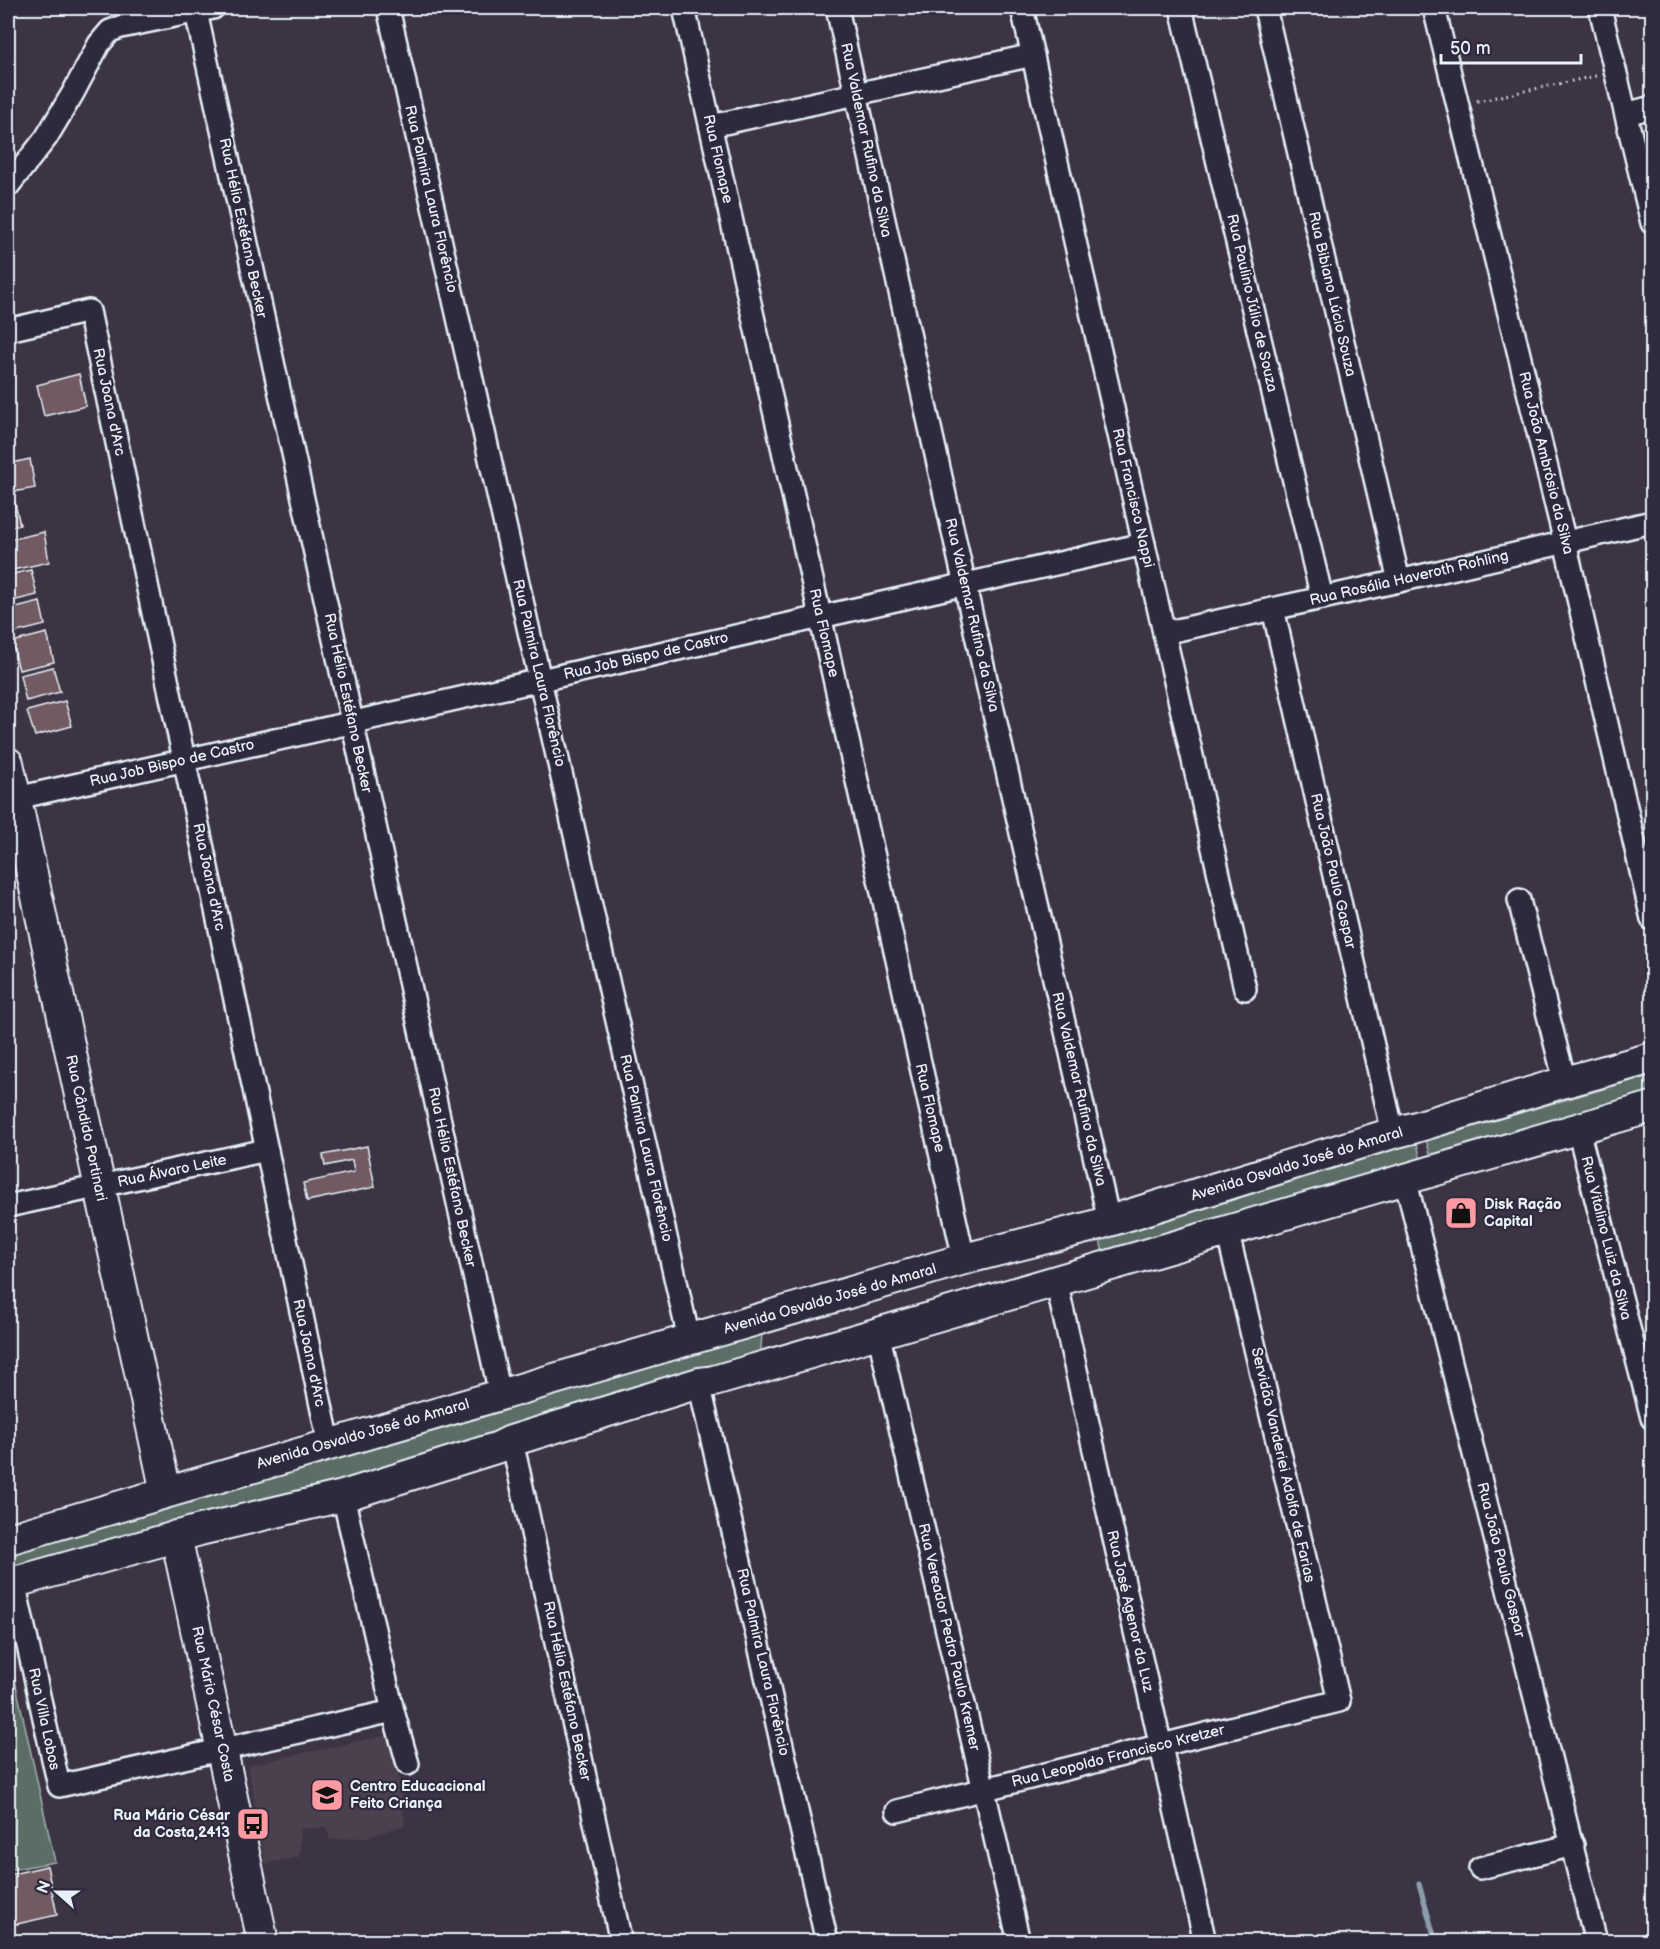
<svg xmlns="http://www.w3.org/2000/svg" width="1660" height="1949" font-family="'Balsamiq Sans',sans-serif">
<rect width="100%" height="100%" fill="#3c3444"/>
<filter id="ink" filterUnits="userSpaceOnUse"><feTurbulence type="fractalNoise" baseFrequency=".0167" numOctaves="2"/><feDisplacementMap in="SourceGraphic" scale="12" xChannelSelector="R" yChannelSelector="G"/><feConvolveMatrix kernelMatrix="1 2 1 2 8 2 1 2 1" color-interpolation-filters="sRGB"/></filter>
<g filter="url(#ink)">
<polygon fill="#4c3f4d" points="393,1734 405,1825 367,1837 330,1840 326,1827 301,1829 299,1857 265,1864 248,1765"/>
<g fill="#5b6d65" stroke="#a2afae" stroke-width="1.5">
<polygon points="1652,125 1652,166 1643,128"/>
<polygon points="1652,1075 1652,1098 1432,1160 1426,1140"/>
<polygon points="1416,1140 1422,1164 1104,1258 1099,1235"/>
<path d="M762 1334 761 1347 763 1358 8 1579C7 1570 15 1560 17 1550Z"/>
<polygon points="8,1649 55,1862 8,1870"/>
</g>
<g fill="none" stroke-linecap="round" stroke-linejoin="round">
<polyline stroke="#8c9eac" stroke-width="5" points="1419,1884 1436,1942"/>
</g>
<g fill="#715a62" stroke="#e8f1f8" stroke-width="1.5">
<polygon points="79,374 86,406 44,416 37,385"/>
<polygon points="30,459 35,488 8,493 8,464"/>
<polygon points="15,503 20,525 8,527 8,504"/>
<polygon points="44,532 49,562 8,571 8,540"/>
<polygon points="31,570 37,595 8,602 8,575"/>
<polygon points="40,602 45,625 9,634 8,610"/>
<polygon points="47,633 54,662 19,670 12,642"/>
<polygon points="53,667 60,692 26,701 20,675"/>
<polygon points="65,701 72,726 35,736 27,711"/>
<polygon points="367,1146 375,1187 307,1201 303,1183 354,1172 352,1160 325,1166 323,1155"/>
<polygon points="47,1866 57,1915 8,1926 8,1875"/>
</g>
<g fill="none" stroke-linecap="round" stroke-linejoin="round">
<g stroke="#e8f1f8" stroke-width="26">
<g id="street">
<polyline points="388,8 689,1339"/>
<polyline points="684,8 964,1259"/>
<polyline points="837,8 972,617 1109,1221"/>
<polyline points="1022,8 1245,989"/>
<polyline points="1181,8 1322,598"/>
<polyline points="1265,8 1399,581"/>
<polyline points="1434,8 1565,542 1652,919"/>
<polyline points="1600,8 1652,223"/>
<polyline points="196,12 500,1394"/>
<polyline points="1626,114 1652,107"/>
<polyline points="711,126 1033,55"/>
<polyline points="8,186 46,138 73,93 99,44 110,31 121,27 213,8"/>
<polyline points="8,330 89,311 329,1443"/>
<polyline points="1273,609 1393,1133"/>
<polyline points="1164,633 1399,581 1652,522"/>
<polyline points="8,800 1144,544"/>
<polyline points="1519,900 1565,1082"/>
<polyline points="1578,1129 1652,1418"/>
<polyline points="1405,1178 1596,1942"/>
<polyline points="8,1206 267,1150"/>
<polyline points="1056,1281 1205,1942"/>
<polyline points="878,1332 1019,1942"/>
<polyline points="699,1383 827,1942"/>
<polyline points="511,1441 516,1459 621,1942"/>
<polyline points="343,1496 393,1711 408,1764"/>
<polyline points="14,1582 59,1786 393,1711"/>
<polyline points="897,1811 1339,1701 1227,1230"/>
<polyline points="1480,1868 1573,1845"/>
</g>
</g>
<g stroke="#e8f1f8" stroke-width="34">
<g id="secondary">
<polyline points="8,763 166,1492"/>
<polyline points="176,1536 263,1942"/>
<polyline points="8,1539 964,1259 1090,1227 1393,1133 1413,1128 1565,1082 1652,1058"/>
<polyline points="8,1584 200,1530 343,1496 499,1447 511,1441 699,1383 714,1381 1652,1107"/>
</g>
</g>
<polyline stroke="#e8f1f8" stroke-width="3" stroke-dasharray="1.5 4.5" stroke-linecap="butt" points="1477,101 1596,76"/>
<use href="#street" stroke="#2f2a3d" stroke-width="21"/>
<use href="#secondary" stroke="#2f2a3d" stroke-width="30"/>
</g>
</g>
<defs>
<g id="shop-square" transform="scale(1.725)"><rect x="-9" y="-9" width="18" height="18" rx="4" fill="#ff9aa2" stroke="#2f2a3d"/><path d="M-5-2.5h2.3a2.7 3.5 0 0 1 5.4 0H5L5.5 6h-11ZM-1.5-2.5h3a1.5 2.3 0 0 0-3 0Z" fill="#111"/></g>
<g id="school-square" transform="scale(1.725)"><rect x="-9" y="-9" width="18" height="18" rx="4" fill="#ff9aa2" stroke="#2f2a3d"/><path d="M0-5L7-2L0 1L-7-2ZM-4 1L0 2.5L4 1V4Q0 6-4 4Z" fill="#111"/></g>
<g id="bus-square" transform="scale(1.725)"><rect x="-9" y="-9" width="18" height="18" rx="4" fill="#ff9aa2" stroke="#2f2a3d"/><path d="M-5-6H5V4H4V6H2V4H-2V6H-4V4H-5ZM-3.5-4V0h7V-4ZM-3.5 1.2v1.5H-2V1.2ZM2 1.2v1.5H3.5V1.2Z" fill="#111"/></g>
</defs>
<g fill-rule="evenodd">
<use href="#shop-square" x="1461" y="1213"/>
<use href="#school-square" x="327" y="1795"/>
<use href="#bus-square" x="253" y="1824"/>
</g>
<g text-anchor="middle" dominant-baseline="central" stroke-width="4.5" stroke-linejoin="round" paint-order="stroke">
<g font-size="15" fill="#e8f1f8" stroke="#2f2a3d">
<text transform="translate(866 140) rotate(78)">Rua Valdemar Rufino da Silva</text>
<text transform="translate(718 159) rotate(77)">Rua Flomape</text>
<text transform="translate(431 199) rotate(77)">Rua Palmira Laura Florêncio</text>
<text transform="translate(243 228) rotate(78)">Rua Hélio Estéfano Becker</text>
<text transform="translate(1332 294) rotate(77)">Rua Bibiano Lúcio Souza</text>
<text transform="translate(1252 303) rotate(77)">Rua Paulino Júlio de Souza</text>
<text transform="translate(109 402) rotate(78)">Rua Joana d'Arc</text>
<text transform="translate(1546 463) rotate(76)">Rua João Ambrósio da Silva</text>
<text transform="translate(1133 498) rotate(77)">Rua Francisco Nappi</text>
<text transform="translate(1409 578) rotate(-13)">Rua Rosália Haveroth Rohling</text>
<text transform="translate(972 615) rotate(77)">Rua Valdemar Rufino da Silva</text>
<text transform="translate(824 633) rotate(77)">Rua Flomape</text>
<text transform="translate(646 656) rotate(-13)">Rua Job Bispo de Castro</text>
<text transform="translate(539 673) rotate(77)">Rua Palmira Laura Florêncio</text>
<text transform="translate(348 703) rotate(78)">Rua Hélio Estéfano Becker</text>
<text transform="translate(172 763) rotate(-13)">Rua Job Bispo de Castro</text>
<text transform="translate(1333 871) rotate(77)">Rua João Paulo Gaspar</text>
<text transform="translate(209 877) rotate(78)">Rua Joana d'Arc</text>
<text transform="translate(1079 1089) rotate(77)">Rua Valdemar Rufino da Silva</text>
<text transform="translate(930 1108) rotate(77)">Rua Flomape</text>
<text transform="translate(86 1128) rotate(78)">Rua Cândido Portinari</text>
<text transform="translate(646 1148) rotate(77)">Rua Palmira Laura Florêncio</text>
<text transform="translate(1297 1164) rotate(-17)">Avenida Osvaldo José do Amaral</text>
<text transform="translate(172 1171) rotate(-12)">Rua Álvaro Leite</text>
<text transform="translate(452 1177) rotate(78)">Rua Hélio Estéfano Becker</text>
<text transform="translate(1606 1238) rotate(76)">Rua Vitalino Luiz da Silva</text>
<text transform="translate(830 1299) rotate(-16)">Avenida Osvaldo José do Amaral</text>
<text transform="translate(309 1353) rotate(78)">Rua Joana d'Arc</text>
<text transform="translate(363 1434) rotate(-16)">Avenida Osvaldo José do Amaral</text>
<text transform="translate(1283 1465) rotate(77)">Servidão Vanderiei Adolfo de Farias</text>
<text transform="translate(1501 1560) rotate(76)">Rua João Paulo Gaspar</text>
<text transform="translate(1130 1611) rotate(77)">Rua José Agenor da Luz</text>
<text transform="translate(949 1637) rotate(77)">Rua Vereador Pedro Paulo Kremer</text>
<text transform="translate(763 1662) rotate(77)">Rua Palmira Laura Florêncio</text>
<text transform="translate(567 1691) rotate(78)">Rua Hélio Estéfano Becker</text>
<text transform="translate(213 1704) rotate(78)">Rua Mário César Costa</text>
<text transform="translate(44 1719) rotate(78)">Rua Villa Lobos</text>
<text transform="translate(1118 1756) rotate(-14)">Rua Leopoldo Francisco Kretzer</text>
</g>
<g font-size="15" font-weight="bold" fill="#e8f1f8" stroke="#2f2a3d" text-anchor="start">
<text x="1484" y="1204">Disk Ração<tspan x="1484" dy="17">Capital</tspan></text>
<text x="350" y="1786">Centro Educacional<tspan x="350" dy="17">Feito Criança</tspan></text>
<text x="230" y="1815" text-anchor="end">Rua Mário César<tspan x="230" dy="17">da Costa,2413</tspan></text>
</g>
</g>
<rect width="1660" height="1949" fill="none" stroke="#2f2a3d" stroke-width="30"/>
<rect x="15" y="15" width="1630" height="1919" fill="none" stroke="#e8f1f8" stroke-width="2" filter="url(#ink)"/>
<g transform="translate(57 1892) rotate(291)" stroke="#2f2a3d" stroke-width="4.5" paint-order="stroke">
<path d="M0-4.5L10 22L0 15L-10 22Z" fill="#e8f1f8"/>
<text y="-9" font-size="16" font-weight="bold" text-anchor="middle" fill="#e8f1f8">N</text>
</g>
<path d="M1441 54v9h140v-9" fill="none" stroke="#e8f1f8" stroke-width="3"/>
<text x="1450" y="54" font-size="18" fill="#e8f1f8" stroke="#2f2a3d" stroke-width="4.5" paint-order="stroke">50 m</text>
</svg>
